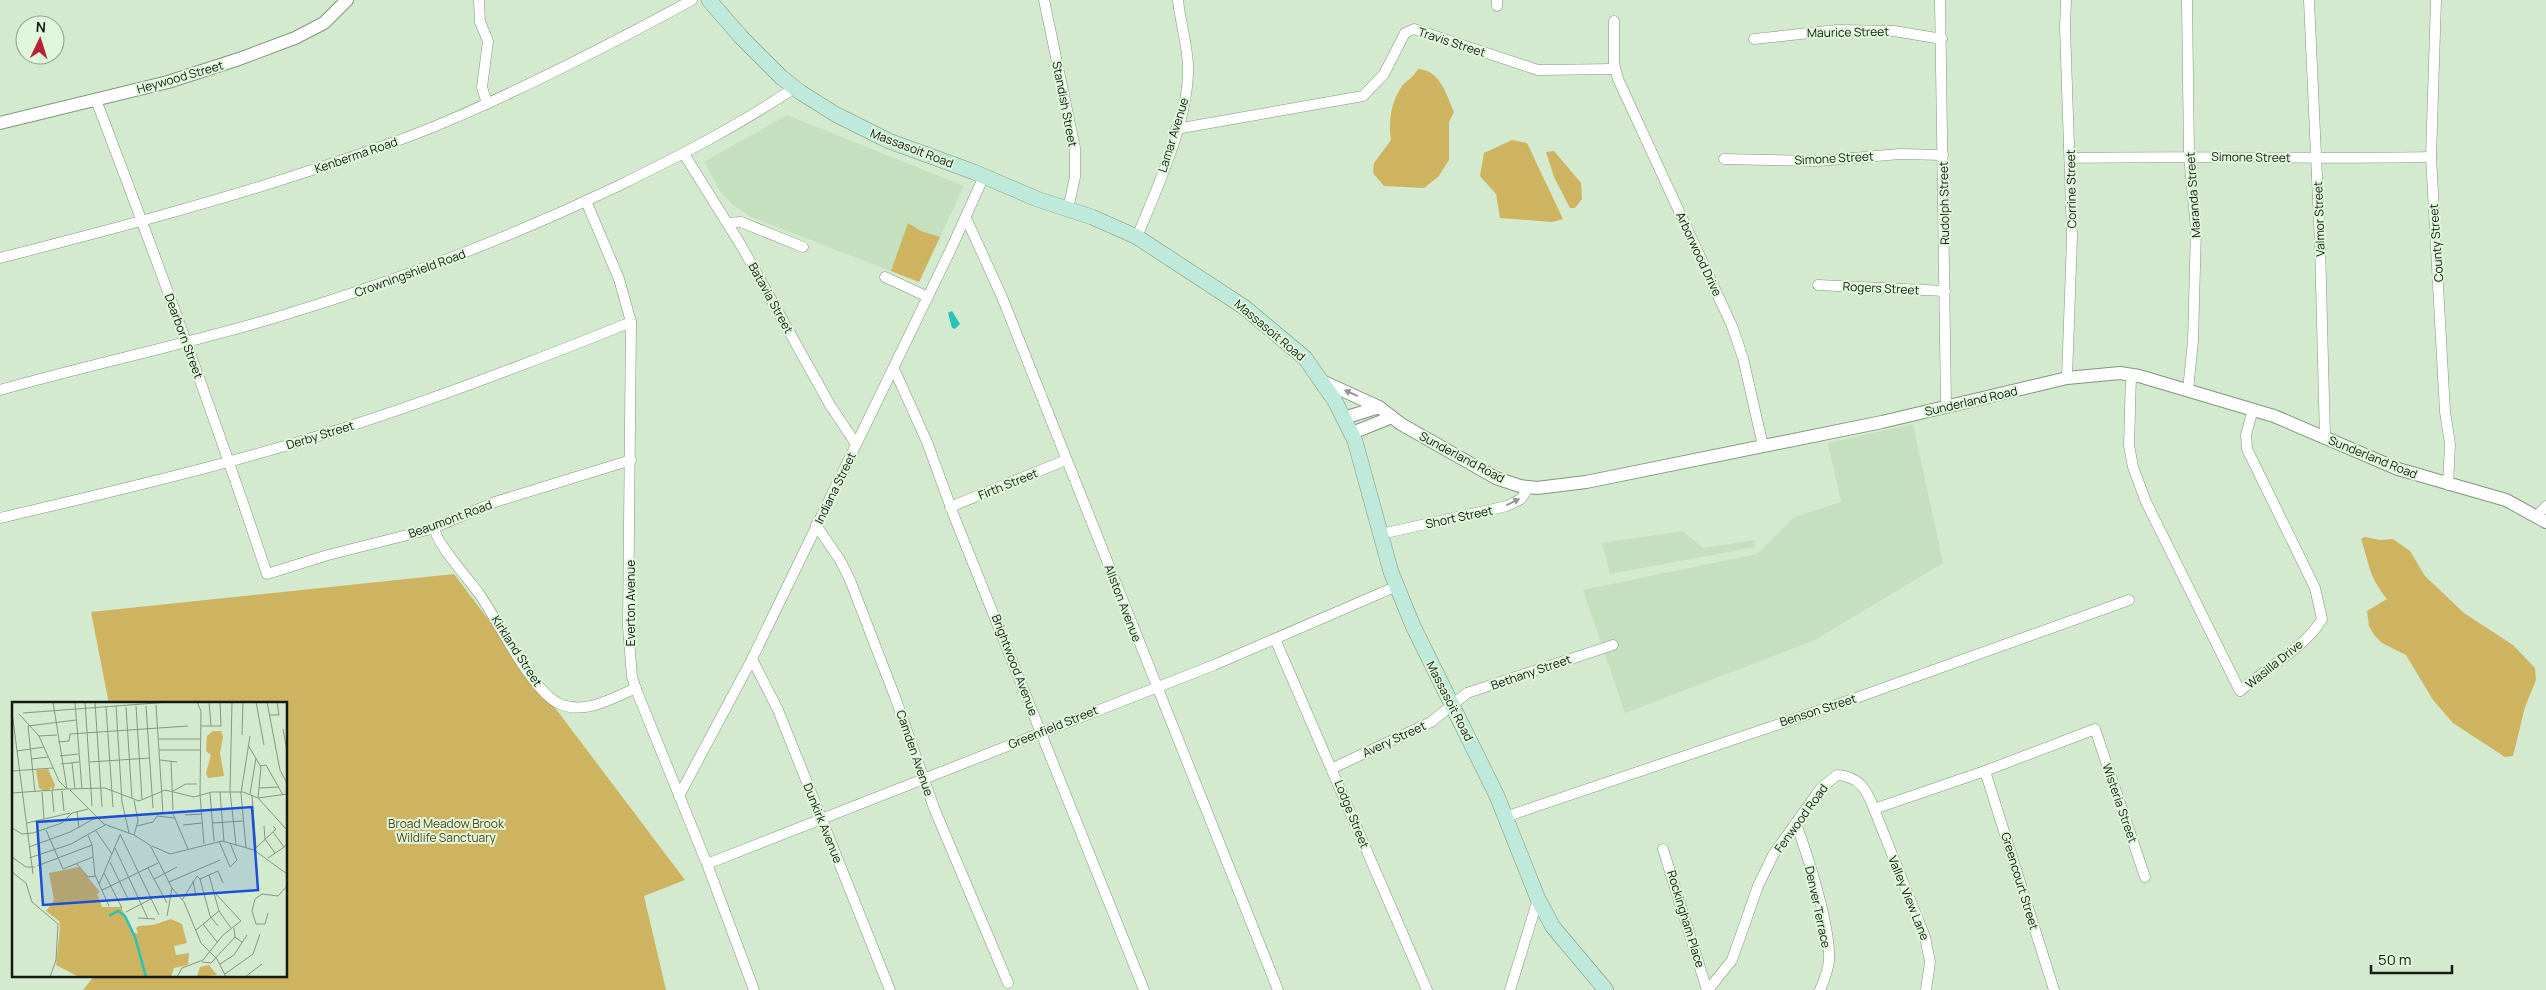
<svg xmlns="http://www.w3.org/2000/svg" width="2546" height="990" font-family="Manrope,sans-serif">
<rect width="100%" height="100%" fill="#d3eace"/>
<g fill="#c4e0be">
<polygon points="787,115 964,186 919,282 751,217 733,205 720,191 704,162"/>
<polygon points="1913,424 1943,563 1815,640 1625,713 1583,590 1757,554 1794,517 1841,502 1828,443"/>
<polygon points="1683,531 1703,548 1754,540 1755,547 1610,574 1602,543"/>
</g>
<g fill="#ceb461">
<path d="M1418 69C1440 70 1446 94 1454 112L1449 122V160L1438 177 1424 188 1384 186 1373 173 1374 163 1391 140C1388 122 1391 102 1402 86 1407 80 1412 79 1418 69Z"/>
<polygon points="1512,140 1527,143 1563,219 1552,222 1500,218 1496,194 1480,176 1484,153"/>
<polygon points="1554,151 1581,183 1582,199 1575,208 1570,208 1554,177 1546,152"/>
<polygon points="908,223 921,231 940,237 919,282 891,271"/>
<path d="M2365 537 2380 540 2393 539 2410 551 2425 576 2464 613 2513 645 2535 668 2536 680 2525 707 2513 756 2505 757 2453 723 2433 700 2406 655 2382 643 2375 636 2369 626 2367 611 2387 599C2368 575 2370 566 2361 539Z"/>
<polygon points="454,574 685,880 644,896 666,990 83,990 94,976 286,976 286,704 109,704 91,612"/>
</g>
<polygon fill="#26c3b9" points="952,311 960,324 955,329 952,328 948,313"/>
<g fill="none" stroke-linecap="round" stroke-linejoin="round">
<g stroke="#81967c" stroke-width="11">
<g id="minor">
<polyline points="479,0 480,22 488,41 482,87 487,104"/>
<polyline points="1044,0 1075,148 1075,177 1068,209"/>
<polyline points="1940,0 1946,405"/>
<polyline points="2066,0 2065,27 2072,237 2067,378"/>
<polyline points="2187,0 2189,156 2196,229 2193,341 2188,390"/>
<polyline points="2309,0 2320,244 2325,438"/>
<polyline points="2436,0 2431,157 2445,412 2450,444 2448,485"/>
<polyline points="1497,6 1497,0"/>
<polyline points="1614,21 1614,63 1618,79 1732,326 1743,358 1763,446"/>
<polyline points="1754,39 1837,30 1894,31 1942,39"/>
<path d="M96 100C156 257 214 415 267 574L328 555 431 529 495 502 631 460"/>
<polyline points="1176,129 1363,96 1384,74 1405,33 1414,29 1538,70 1615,69"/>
<polyline points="684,154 742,247 830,405 856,444"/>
<path d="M2070 158C2191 156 2311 159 2431 157"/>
<polyline points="1724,159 1818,161 1900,154 1943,155"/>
<polyline points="586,201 619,279 631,322 628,627 632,677 637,692 707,864 754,990"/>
<polyline points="966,218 1002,297 1278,990"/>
<polyline points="727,223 741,222 803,247"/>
<path d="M1137 237C1157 188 1190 117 1188 65 1187 43 1180 21 1178 0"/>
<path d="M0 258C109 230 217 202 324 166 364 153 406 139 445 122 530 86 611 44 692 0"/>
<polyline points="885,277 928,297"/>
<polyline points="1818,285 1945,291"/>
<polyline points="894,369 927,442 954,516 1144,990"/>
<path d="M2131 375 2129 445 2133 467 2146 502 2240 691C2263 671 2309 644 2322 619L2315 588 2247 449 2246 435 2253 409"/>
<path d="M0 390C91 364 183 345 274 318 394 282 505 240 618 186 679 156 738 126 794 88"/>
<polyline points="950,507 1066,460"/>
<polyline points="2537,516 2546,506"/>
<path d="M0 518C115 491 231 464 344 428 441 397 537 360 631 322"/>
<polyline points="816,525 840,560 850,580 895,697 934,808 1008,983"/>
<path d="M435 527C432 539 471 582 480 595 498 621 533 693 560 704 586 715 613 698 636 688"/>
<polyline points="1381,534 1507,506 1521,499 1529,487"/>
<polyline points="1275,639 1427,990"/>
<polyline points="752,659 778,710 890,990"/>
<polyline points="1333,768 1431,722 1467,693 1613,645"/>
<polyline points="1985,771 2054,990"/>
<polyline points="679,796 752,659 951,249 984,176"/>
<polyline points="1874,809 1925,937 1930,962 1926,990"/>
<polyline points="1505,817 1856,698 2129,600"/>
<path d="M1796 824C1808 856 1831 928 1829 960 1828 970 1824 981 1820 990"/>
<polyline points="1663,849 1707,990"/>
<polyline points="707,864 1214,665 1397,586"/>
<polyline points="1510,990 1538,899"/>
<path d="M1708 990 1732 960 1758 886 1773 855 1821 788 1837 775C1859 776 1867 790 1874 809L1985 771 2095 729 2145 877"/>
</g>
</g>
<g stroke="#81967c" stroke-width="14">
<g id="tertiary">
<polyline points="0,123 168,82 239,59 295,38 324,23 347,0"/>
<polyline points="1322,381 1379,407 1401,424 1496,478 1520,486 1537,488 1586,482 1882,422 2067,378 2120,373 2139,376 2274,416 2398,469 2506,500 2546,522"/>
<polyline points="1344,418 1379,407"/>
<polyline points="1352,433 1392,417"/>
</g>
</g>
<g stroke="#81967c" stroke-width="16">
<polyline id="secondary" points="709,0 741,37 781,77 800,92 835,114 889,141 974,172 1037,199 1092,217 1137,237 1244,307 1305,358 1335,401 1355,441 1391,572 1413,626 1497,796 1538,899 1553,927 1606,990"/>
</g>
<use href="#minor" stroke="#fff" stroke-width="10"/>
<use href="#tertiary" stroke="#fff" stroke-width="12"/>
<use href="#secondary" stroke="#bfe9da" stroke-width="15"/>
</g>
<defs><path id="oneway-solid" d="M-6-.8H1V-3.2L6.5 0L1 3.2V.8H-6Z" transform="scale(1.25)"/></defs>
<g fill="#949894">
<use href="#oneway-solid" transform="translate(1351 393) rotate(-156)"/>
<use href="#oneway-solid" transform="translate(1513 502) rotate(-26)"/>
</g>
<g text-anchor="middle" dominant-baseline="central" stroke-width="4" stroke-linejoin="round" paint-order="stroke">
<g font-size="12" fill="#121a11" stroke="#e0f7db">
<text transform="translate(1848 32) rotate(-1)">Maurice Street</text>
<text transform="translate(1452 42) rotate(18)">Travis Street</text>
<text transform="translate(180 77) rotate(-16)">Heywood Street</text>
<text transform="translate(1065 104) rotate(79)">Standish Street</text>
<text transform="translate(1173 135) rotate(-73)">Lamar Avenue</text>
<text transform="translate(912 148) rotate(21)">Massasoit Road</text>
<text transform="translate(356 155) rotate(-19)">Kenberma Road</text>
<text transform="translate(2251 157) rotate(1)">Simone Street</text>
<text transform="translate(1834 158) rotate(-3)">Simone Street</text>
<text transform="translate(2071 189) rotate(-91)">Corrine Street</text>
<text transform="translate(2193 195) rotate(-94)">Maranda Street</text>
<text transform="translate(1944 203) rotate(-91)">Rudolph Street</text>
<text transform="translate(2319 219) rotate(-92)">Valmor Street</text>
<text transform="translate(2436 243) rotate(-94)">County Street</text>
<text transform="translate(1699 254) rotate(65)">Arborwood Drive</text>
<text transform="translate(410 273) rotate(-20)">Crowningshield Road</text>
<text transform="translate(1881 288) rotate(3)">Rogers Street</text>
<text transform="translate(771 298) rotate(61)">Batavia Street</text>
<text transform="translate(1270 330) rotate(40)">Massasoit Road</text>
<text transform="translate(184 336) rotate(70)">Dearborn Street</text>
<text transform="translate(1971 401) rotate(-13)">Sunderland Road</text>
<text transform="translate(320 435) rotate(-17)">Derby Street</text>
<text transform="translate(1462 457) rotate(28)">Sunderland Road</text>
<text transform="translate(2373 457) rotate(22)">Sunderland Road</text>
<text transform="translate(1008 484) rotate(-22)">Firth Street</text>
<text transform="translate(835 488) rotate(-64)">Indiana Street</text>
<text transform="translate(1459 517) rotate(-12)">Short Street</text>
<text transform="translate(450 519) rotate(-20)">Beaumont Road</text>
<text transform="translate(630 603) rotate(-90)">Everton Avenue</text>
<text transform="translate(1123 603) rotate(69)">Allston Avenue</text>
<text transform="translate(517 651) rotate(57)">Kirkland Street</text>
<text transform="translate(2274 664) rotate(-39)">Wasilla Drive</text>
<text transform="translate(1015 665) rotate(69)">Brightwood Avenue</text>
<text transform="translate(1531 672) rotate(-19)">Bethany Street</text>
<text transform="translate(1450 701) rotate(63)">Massasoit Road</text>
<text transform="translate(1818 710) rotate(-18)">Benson Street</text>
<text transform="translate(1053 727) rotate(-22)">Greenfield Street</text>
<text transform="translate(1394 739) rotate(-25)">Avery Street</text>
<text transform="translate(915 753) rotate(71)">Camden Avenue</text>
<text transform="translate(2120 803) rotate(71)">Wisteria Street</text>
<text transform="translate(1352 814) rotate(68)">Lodge Street</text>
<text transform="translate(1801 818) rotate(-54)">Fenwood Road</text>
<text transform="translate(823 823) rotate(68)">Dunkirk Avenue</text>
<text transform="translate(2020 881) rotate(73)">Greencourt Street</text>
<text transform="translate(1909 898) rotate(68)">Valley View Lane</text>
<text transform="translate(1818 907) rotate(78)">Denver Terrace</text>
<text transform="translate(1686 919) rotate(73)">Rockingham Place</text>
</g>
<g font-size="12" fill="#53461d" stroke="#e0f7db">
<text x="446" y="823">Broad Meadow Brook<tspan x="446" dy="14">Wildlife Sanctuary</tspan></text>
</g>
</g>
<g transform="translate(12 702)">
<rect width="275" height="275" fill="#d3eace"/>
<path d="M201 29H209L211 35 208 51 212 74 196 76 194 71 199 53 194 49 195 34ZM36 67 43 83 41 89 39 85 37 89H32L27 86 24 68ZM67 165 88 190 85 192 90 205H109L121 230 126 232 124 226 127 224 141 223 159 217 170 222 175 241 162 244 164 253 177 251 176 263 162 266 159 275H67L44 263 48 226 47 219 34 209 42 198 37 171ZM197 263 205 273 185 275 188 265Z" fill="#ceb461"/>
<path fill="none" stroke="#26c3b9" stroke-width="2.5" d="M97 214 106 209 113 214 123 235 134 275"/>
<path fill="none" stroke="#869782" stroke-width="1" d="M63 0 70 87M73 0 80 104M83 0 90 105M185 0 189 9 188 93 192 142M197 0 199 24M220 0 218 89 224 143M244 0 252 43M255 0 268 68 275 81M144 3 151 111M104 4 110 100 117 131M124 4 130 98M134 4 141 106M94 5 101 105M114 5 120 97M0 10 21 172M11 11 157 0M7 12 27 34 47 79 55 87 93 86 127 99 153 88 182 95 200 90H231L246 96 275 128M257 13H267L265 0M189 24H209L208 0M271 27 275 49M230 33 231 0M27 34 45 33M147 37H188M46 40 57 39 58 32 176 24M236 43 249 65 246 96 275 92M147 48H188M5 49 32 45M48 54 66 52M19 57 36 55M148 58 165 60M159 59 161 108M77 60 138 56M60 61 63 87M49 62 67 60M248 64 254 63 271 93M0 69 41 66M247 86 267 85M58 88 92 122 122 133 138 143 160 186 172 200 189 241 205 257 214 275M40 89 42 110M50 89 52 109M161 89 174 82H185M23 90 16 24 64 18M30 90 32 117M208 90 212 140M0 91 55 87 41 0M198 91 202 139M238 92 244 56M240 93 244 145M122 98 126 119 122 133M65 109 67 126M161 112 176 147M173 113 189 112M15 121 58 111M201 121 231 119M171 123 190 121M125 124 141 120 145 114 162 116M252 124 253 137 263 151M0 126 10 132 21 131 50 121 60 111 76 107M34 128 51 167 81 155M84 129 100 152M261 130 272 145M108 132 147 213M76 133 80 143 83 173 97 204M207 139 218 165 225 158 218 141M140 144 158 152 210 139 242 148 275 172M17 145 58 130 85 115M103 146 136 217M234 146 229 91 238 34M244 146 264 127 261 124M0 155 14 165H23M17 156 59 142 93 123M256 156 275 143M98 160 116 197M65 162 76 175 83 174M25 164 80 143M136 166 155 201M0 170 14 181 20 200 46 222 44 258 38 275M92 171 110 206M197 173 207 209 219 226M142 177 165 165M188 177 198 214 206 224M181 179 184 194M157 180 208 158M87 182 108 133M90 188 146 161M170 198 185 174 188 177 206 169 211 181M114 210 139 197M256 211 253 222H244L240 209 243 197 250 192 266 194 275 184M155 214 160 186M126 216 143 217M191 222 205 240M222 226 223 235 230 240M184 228 207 209M190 260 199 261 223 235M208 262 222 253 235 233M213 272 241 252 248 232M165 275 170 266 191 258 211 233 229 219 204 192M233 275 250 262"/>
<path fill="#1d4ed8" fill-opacity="0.15" stroke="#1d4ed8" stroke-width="2.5" d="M240 105 246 188 31 203 25 120Z"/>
<rect width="275" height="275" fill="none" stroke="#121a11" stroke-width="2.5"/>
</g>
<g transform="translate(40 40) rotate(4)"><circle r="24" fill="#e0f7db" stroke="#8e9f8a"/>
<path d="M0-4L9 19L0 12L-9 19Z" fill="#b42236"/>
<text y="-8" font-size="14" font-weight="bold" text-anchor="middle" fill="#121a11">N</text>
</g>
<path d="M2371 965v8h81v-8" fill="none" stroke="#121a11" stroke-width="2.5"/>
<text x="2378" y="965" font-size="15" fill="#121a11" stroke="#e0f7db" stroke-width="4" paint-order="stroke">50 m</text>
</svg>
